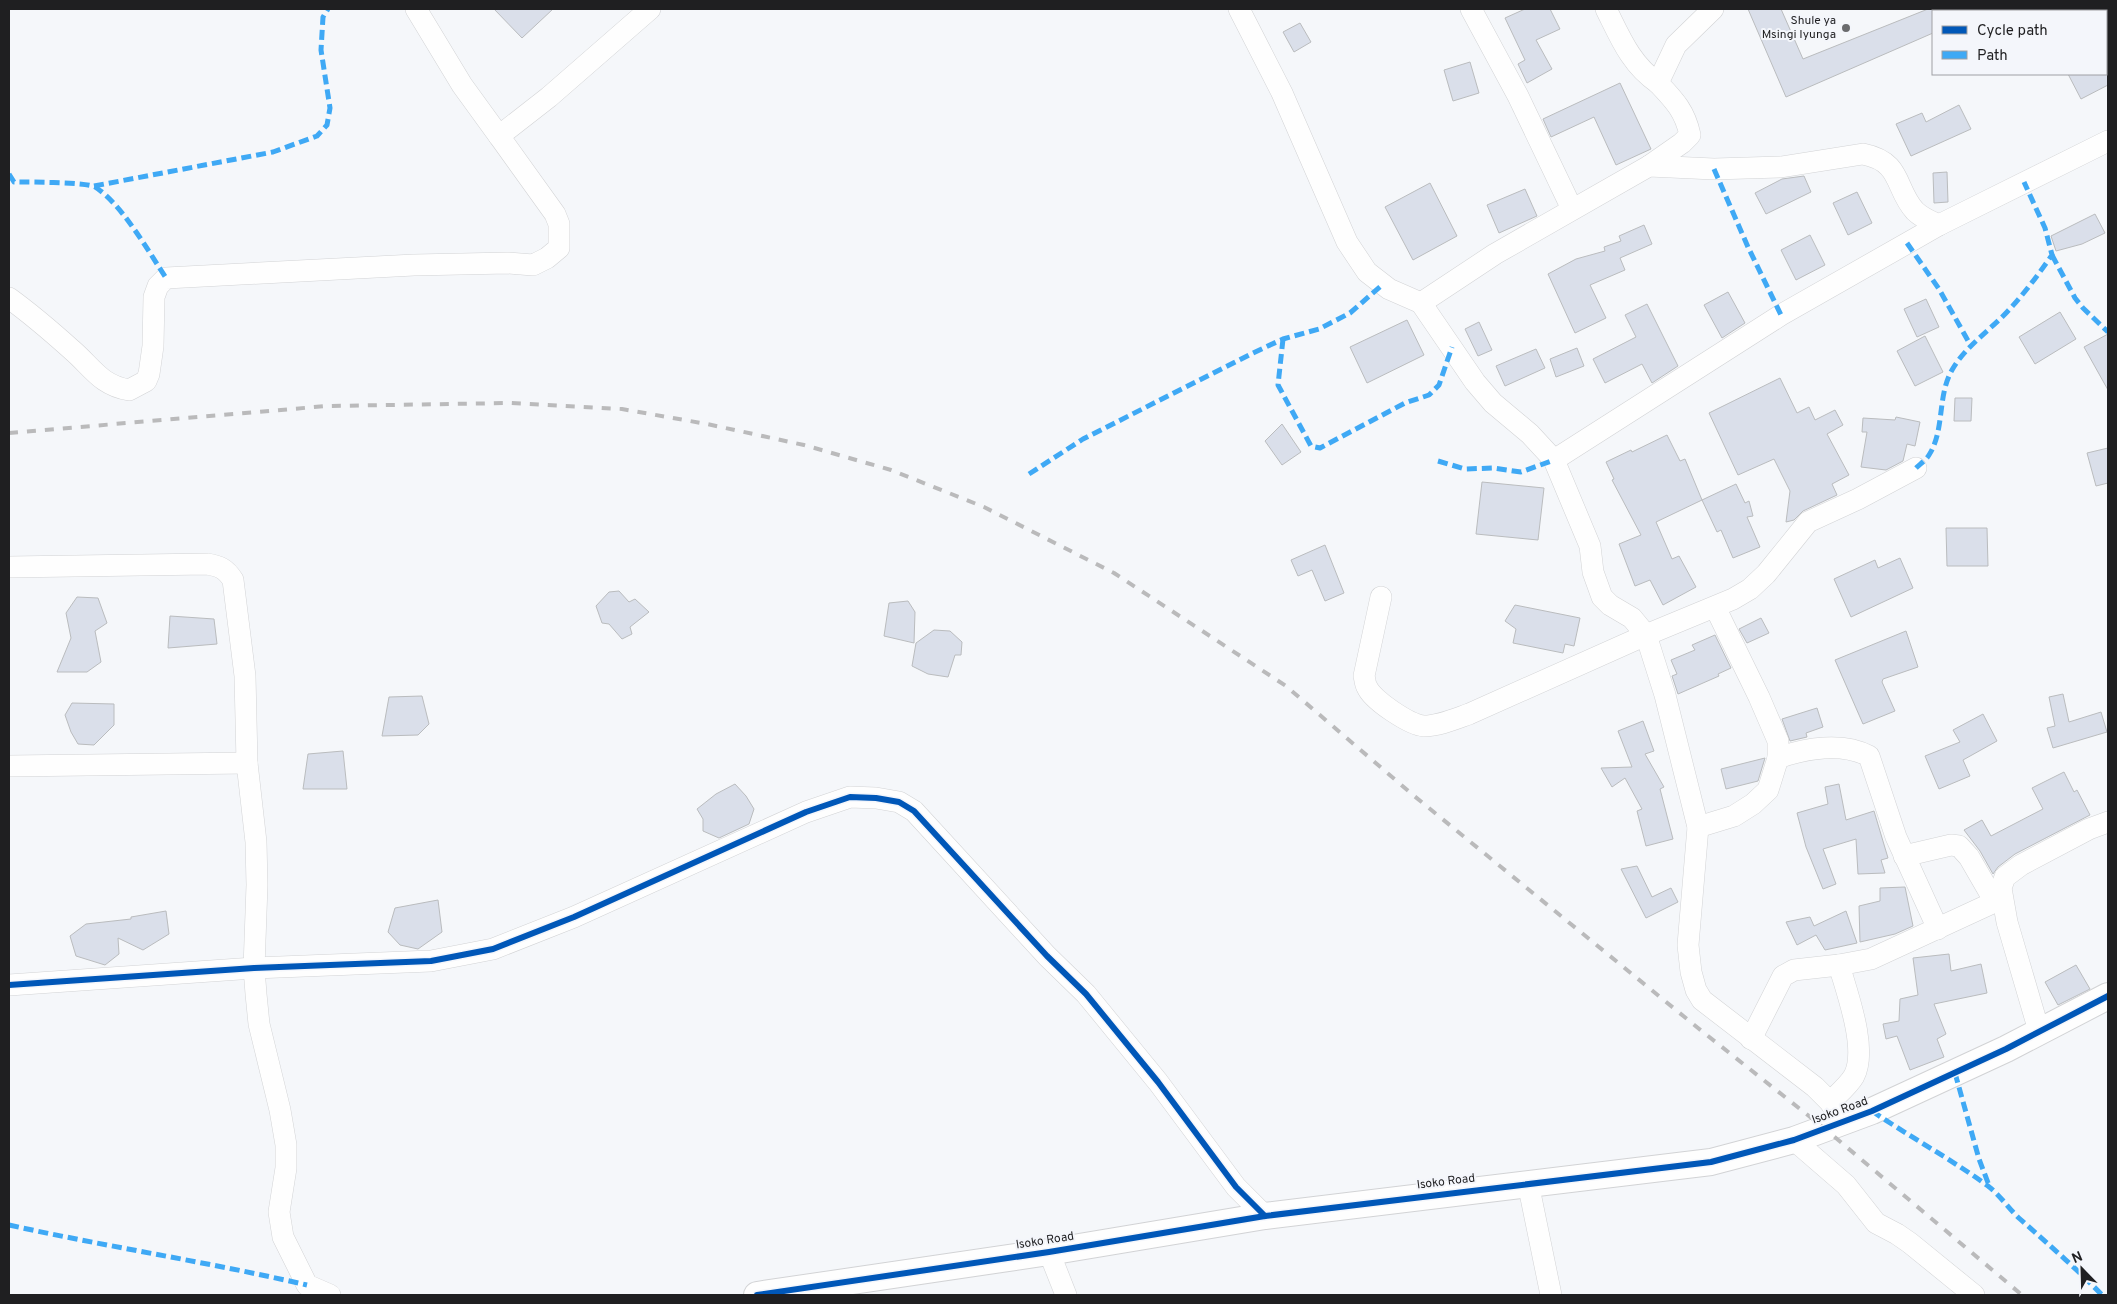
<svg xmlns="http://www.w3.org/2000/svg" width="2117" height="1304" font-family="Overpass,sans-serif">
<rect width="100%" height="100%" fill="#f5f7fa"/>
<g fill="#dadfea" stroke="#babcbe">
<polygon points="494,9 553,9 522,38"/>
<polygon points="1525,9 1550,9 1560,29 1536,40 1552,69 1527,83 1518,64 1525,60 1505,18"/>
<polygon points="1748,9 1781,9 1803,59 1928,9 1933,9 1933,33 1786,97"/>
<polygon points="1300,23 1311,42 1294,52 1283,32"/>
<polygon points="1470,62 1479,93 1453,101 1444,70"/>
<polygon points="2108,69 2108,85 2081,99 2068,74 2106,74 2106,70"/>
<polygon points="1620,83 1651,149 1616,165 1594,117 1551,137 1543,119"/>
<polygon points="1959,105 1971,129 1911,156 1896,124 1922,113 1926,122"/>
<polygon points="1947,172 1948,202 1934,203 1933,173"/>
<polygon points="1804,176 1811,192 1766,214 1755,193 1782,179"/>
<polygon points="1430,183 1457,236 1413,260 1385,207"/>
<polygon points="1525,189 1537,216 1499,233 1487,205"/>
<polygon points="1857,192 1872,223 1848,235 1833,203"/>
<polygon points="2095,214 2105,233 2082,244 2056,251 2051,236"/>
<polygon points="1644,225 1652,244 1620,258 1625,270 1590,285 1606,318 1575,333 1548,274 1576,259 1605,251 1604,247 1621,241 1619,236"/>
<polygon points="1810,235 1825,265 1796,280 1781,250"/>
<polygon points="1728,292 1745,323 1722,338 1704,305"/>
<polygon points="1926,299 1939,327 1917,337 1904,309"/>
<polygon points="1647,304 1678,366 1652,383 1642,364 1605,383 1593,359 1636,337 1625,315"/>
<polygon points="2060,312 2076,339 2035,364 2019,337"/>
<polygon points="1407,320 1424,355 1367,383 1350,347"/>
<polygon points="1479,322 1492,350 1478,356 1465,329"/>
<polygon points="2108,334 2108,390 2084,347"/>
<polygon points="1925,336 1943,372 1915,386 1897,351"/>
<polygon points="1577,348 1584,366 1556,377 1550,359"/>
<polygon points="1536,349 1545,368 1505,386 1496,366"/>
<polygon points="1780,378 1797,413 1809,407 1815,420 1835,410 1843,425 1827,434 1849,475 1832,484 1837,495 1803,511 1794,520 1786,522 1790,491 1774,459 1738,475 1709,413"/>
<polygon points="1955,398 1972,398 1971,421 1954,421"/>
<polygon points="1896,417 1920,422 1915,446 1907,444 1903,461 1886,470 1861,467 1867,432 1862,432 1863,418 1895,420"/>
<polygon points="1282,424 1301,452 1282,465 1265,441"/>
<polygon points="1667,435 1680,461 1685,459 1702,500 1656,522 1672,559 1679,556 1696,587 1663,605 1650,580 1635,586 1619,544 1641,535 1612,480 1614,479 1606,462 1631,450 1632,452"/>
<polygon points="2108,448 2108,483 2096,486 2087,453"/>
<polygon points="1482,482 1544,488 1538,540 1476,534"/>
<polygon points="1736,484 1745,503 1749,501 1753,516 1747,517 1760,547 1733,558 1721,530 1717,532 1702,500"/>
<polygon points="1946,528 1987,528 1988,566 1947,566"/>
<polygon points="1325,545 1344,593 1325,601 1312,570 1298,576 1291,560"/>
<polygon points="1900,558 1913,588 1851,617 1834,579 1875,560 1878,568"/>
<polygon points="619,591 629,602 635,599 649,612 630,627 632,634 622,639 609,624 602,623 596,606 609,592"/>
<polygon points="77,597 98,598 107,623 95,631 101,662 87,672 57,672 71,638 66,613"/>
<polygon points="908,601 915,612 914,643 884,636 889,603"/>
<polygon points="1515,605 1580,618 1574,646 1565,644 1563,653 1513,643 1516,629 1505,621"/>
<polygon points="170,616 214,619 217,644 168,648"/>
<polygon points="1761,618 1769,633 1747,643 1739,629"/>
<polygon points="934,630 950,631 962,642 961,655 955,655 948,677 928,674 912,666 916,643"/>
<polygon points="1906,631 1918,667 1883,679 1882,682 1895,711 1863,724 1835,660"/>
<polygon points="1715,635 1731,668 1718,674 1719,676 1678,694 1672,676 1677,674 1671,660 1695,650 1692,645"/>
<polygon points="2063,694 2069,722 2101,712 2107,732 2053,748 2047,728 2055,726 2049,697"/>
<polygon points="422,696 429,724 418,735 382,736 389,697"/>
<polygon points="72,703 114,704 114,725 94,745 78,744 71,732 65,715"/>
<polygon points="1817,708 1823,727 1806,733 1807,737 1790,741 1782,719"/>
<polygon points="1983,714 1997,741 1963,760 1970,776 1939,789 1925,756 1960,742 1953,730"/>
<polygon points="1643,721 1654,751 1645,754 1664,787 1660,789 1673,839 1646,846 1637,811 1642,809 1625,778 1612,787 1601,768 1632,767 1618,731"/>
<polygon points="343,751 347,789 303,789 308,754"/>
<polygon points="1765,758 1758,781 1726,789 1721,769"/>
<polygon points="2064,772 2074,792 2077,790 2090,815 2015,854 1998,867 1993,874 1980,851 1964,830 1982,820 1991,836 2043,809 2032,788"/>
<polygon points="735,784 746,796 754,809 749,824 719,838 703,831 703,819 697,809 716,794"/>
<polygon points="1839,784 1846,820 1874,811 1888,858 1881,860 1885,873 1858,874 1856,839 1823,849 1836,884 1823,889 1806,847 1797,813 1828,804 1825,787"/>
<polygon points="1637,866 1652,897 1671,888 1678,902 1646,918 1621,869"/>
<polygon points="1905,887 1913,926 1895,934 1860,942 1859,906 1880,901 1880,888"/>
<polygon points="438,900 442,932 418,949 400,945 388,932 395,908"/>
<polygon points="166,911 169,934 143,950 118,938 119,954 105,965 76,956 70,936 86,924 131,919 131,917"/>
<polygon points="1846,911 1857,943 1825,950 1816,935 1797,945 1786,922 1810,917 1814,926"/>
<polygon points="1949,954 1951,971 1981,964 1987,993 1934,1004 1946,1034 1937,1039 1944,1057 1910,1070 1897,1036 1886,1039 1883,1024 1899,1021 1900,999 1918,995 1913,958"/>
<polygon points="2076,965 2090,989 2058,1005 2045,982"/>
</g>
<g fill="none" stroke-linecap="round" stroke-linejoin="round">
<g stroke="#d2d3d5" stroke-width="22">
<g id="minor">
<polyline points="416,9 462,85 499,136"/>
<polyline points="1239,9 1282,93 1347,242 1367,272 1389,289 1421,303 1475,382 1493,403 1530,434 1554,460 1590,546 1593,572 1602,597 1610,605 1632,618 1646,635 1665,695 1698,827 1688,945 1691,972 1696,990 1702,1000 1815,1087 1830,1102 1843,1122"/>
<polyline points="1471,9 1518,96 1572,209"/>
<path d="M1606 9C1620 37 1631 65 1658 83"/>
<path d="M1649 166 1682 143 1690 135C1685 111 1674 100 1658 83L1676 45 1713 9"/>
<path d="M9 298C31 314 52 332 72 350 92 367 100 385 129 390L146 381 149 374 153 346 154 297 158 286 166 278 414 265 508 263 533 265 547 258 559 248V224L555 214 499 136 549 97 650 9"/>
<path d="M1421 303 1495 254 1649 166 1714 169 1781 167 1863 154C1903 162 1894 188 1915 211 1922 218 1930 221 1939 225"/>
<polyline points="1554,460 1781,315 1939,225 2108,141"/>
<path d="M9 567 207 564C220 566 226 569 233 580L245 676 247 763 256 842 257 885 254 968 256 994 259 1024 280 1110 286 1145V1168L279 1212 283 1237 307 1285 330 1295"/>
<path d="M1381 597 1364 676C1365 679 1365 684 1367 687 1372 700 1410 725 1424 726 1439 726 1455 719 1469 714L1646 635 1733 599 1750 589 1766 574 1808 522 1858 499 1916 468"/>
<path d="M1778 758C1806 748 1842 742 1869 756L1896 837 1938 929"/>
<polyline points="9,766 247,763"/>
<polyline points="1698,827 1734,816 1753,804 1768,790 1778,758 1778,741 1759,697 1715,607"/>
<polyline points="1904,856 1951,845 1959,846 1969,857 1995,902"/>
<polyline points="1839,965 1871,959 2001,899"/>
<polyline points="9,985 254,968 431,961 493,949 574,917 806,812 850,797 876,798 899,802 914,811 1047,956 1086,994 1158,1082 1236,1187 1265,1216"/>
<polyline points="2039,1031 2007,922 2001,888 2005,877 2021,865 2089,829 2108,822"/>
<path d="M1751 1039 1783 976 1794 970 1839 965C1847 993 1868 1049 1854 1076 1848 1086 1838 1094 1830 1102"/>
<polyline points="1794,1140 1846,1185 1876,1223 1897,1234 1910,1243 1974,1295"/>
<polyline points="1528,1183 1551,1295"/>
<polyline points="1049,1252 1066,1295"/>
</g>
</g>
<g stroke="#d2d3d5" stroke-width="28">
<polyline id="tertiary" points="757,1295 1049,1252 1265,1216 1711,1162 1794,1140 1872,1111 2006,1049 2108,996"/>
</g>
<use href="#minor" stroke="#fefefe" stroke-width="21"/>
<use href="#tertiary" stroke="#fefefe" stroke-width="26"/>
<polyline stroke="#bababb" stroke-width="4" stroke-dasharray="9 9" stroke-linecap="butt" points="9,433 327,406 510,403 622,409 707,424 804,445 891,470 984,507 1114,573 1286,686 1413,795 1698,1028 1824,1128 2022,1295"/>
<g stroke="#3fa9f5" stroke-width="5" stroke-dasharray="10 5" stroke-linecap="butt">
<polyline points="1714,169 1748,247 1781,315"/>
<path d="M9 174 14 182C28 182 87 182 95 187 121 203 149 252 166 278"/>
<polyline points="94,186 273,152 317,136 327,125 330,108 321,50 323,17 328,9"/>
<polyline points="1907,243 1939,289 1971,346"/>
<polyline points="2052,255 2075,298 2083,308 2108,332"/>
<polyline points="1283,339 1278,385 1311,446 1320,448 1405,403 1429,395 1439,385 1452,347"/>
<polyline points="1438,461 1465,469 1493,468 1521,472 1554,460"/>
<path d="M1916 468C1920 464 1926 460 1929 455 1945 430 1937 396 1952 370 1965 347 1989 331 2007 312 2024 294 2038 275 2052 255L2045 228 2024 182"/>
<polyline points="1029,474 1083,439 1253,353 1283,339 1319,329 1350,313 1382,285"/>
<polyline points="1955,1073 1979,1159 1990,1188"/>
<path d="M1872 1111C1910 1137 1951 1159 1988 1186 2000 1195 2009 1209 2020 1219 2048 1244 2076 1268 2102 1295"/>
<path d="M9 1225C108 1247 208 1262 307 1285"/>
</g>
<g stroke="#f4f6fb" stroke-width="9">
<g id="cycleway">
<polyline points="9,985 254,968 431,961 493,949 574,917 806,812 850,797 876,798 899,802 914,811 1047,956 1086,994 1158,1082 1236,1187 1265,1216"/>
<polyline points="757,1295 1049,1252 1265,1216 1711,1162 1794,1140 1872,1111 2006,1049 2108,996"/>
</g>
</g>
<use href="#cycleway" stroke="#0057b8" stroke-width="6"/>
</g>
<circle fill="#6a6b6d" stroke="#f4f6fb" stroke-width="2" cx="1846" cy="28" r="5"/>
<g text-anchor="middle" dominant-baseline="central" stroke-width="4" stroke-linejoin="round" paint-order="stroke">
<g font-size="12" fill="#1f1f21" stroke="#f4f6fb" text-anchor="end">
<text x="1836" y="21">Shule ya<tspan x="1836" dy="14">Msingi Iyunga</tspan></text>
</g>
<g font-size="12" fill="#1f1f21" stroke="#f4f6fb">
<text transform="translate(1840 1111) rotate(-20)">Isoko Road</text>
<text transform="translate(1446 1182) rotate(-7)">Isoko Road</text>
<text transform="translate(1045 1241) rotate(-9)">Isoko Road</text>
</g>
</g>
<rect width="2117" height="1304" fill="none" stroke="#1f1f21" stroke-width="20"/>
<rect x="1932" y="10" width="175" height="65" fill="#f4f6fb" stroke="#9fa0a4"/>
<rect x="1942" y="26" width="25" height="8" fill="#0057b8" stroke="#9fa0a4"/>
<text x="1977" y="35" font-size="15" fill="#1f1f21">Cycle path</text>
<rect x="1942" y="51" width="25" height="8" fill="#3fa9f5" stroke="#9fa0a4"/>
<text x="1977" y="60" font-size="15" fill="#1f1f21">Path</text>
<g transform="translate(2082 1269) rotate(337)" stroke="#f4f6fb" stroke-width="4" paint-order="stroke">
<path d="M0-4L9 19L0 12L-9 19Z" fill="#1f1f21"/>
<text y="-8" font-size="14" font-weight="bold" text-anchor="middle" fill="#1f1f21">N</text>
</g>
</svg>
